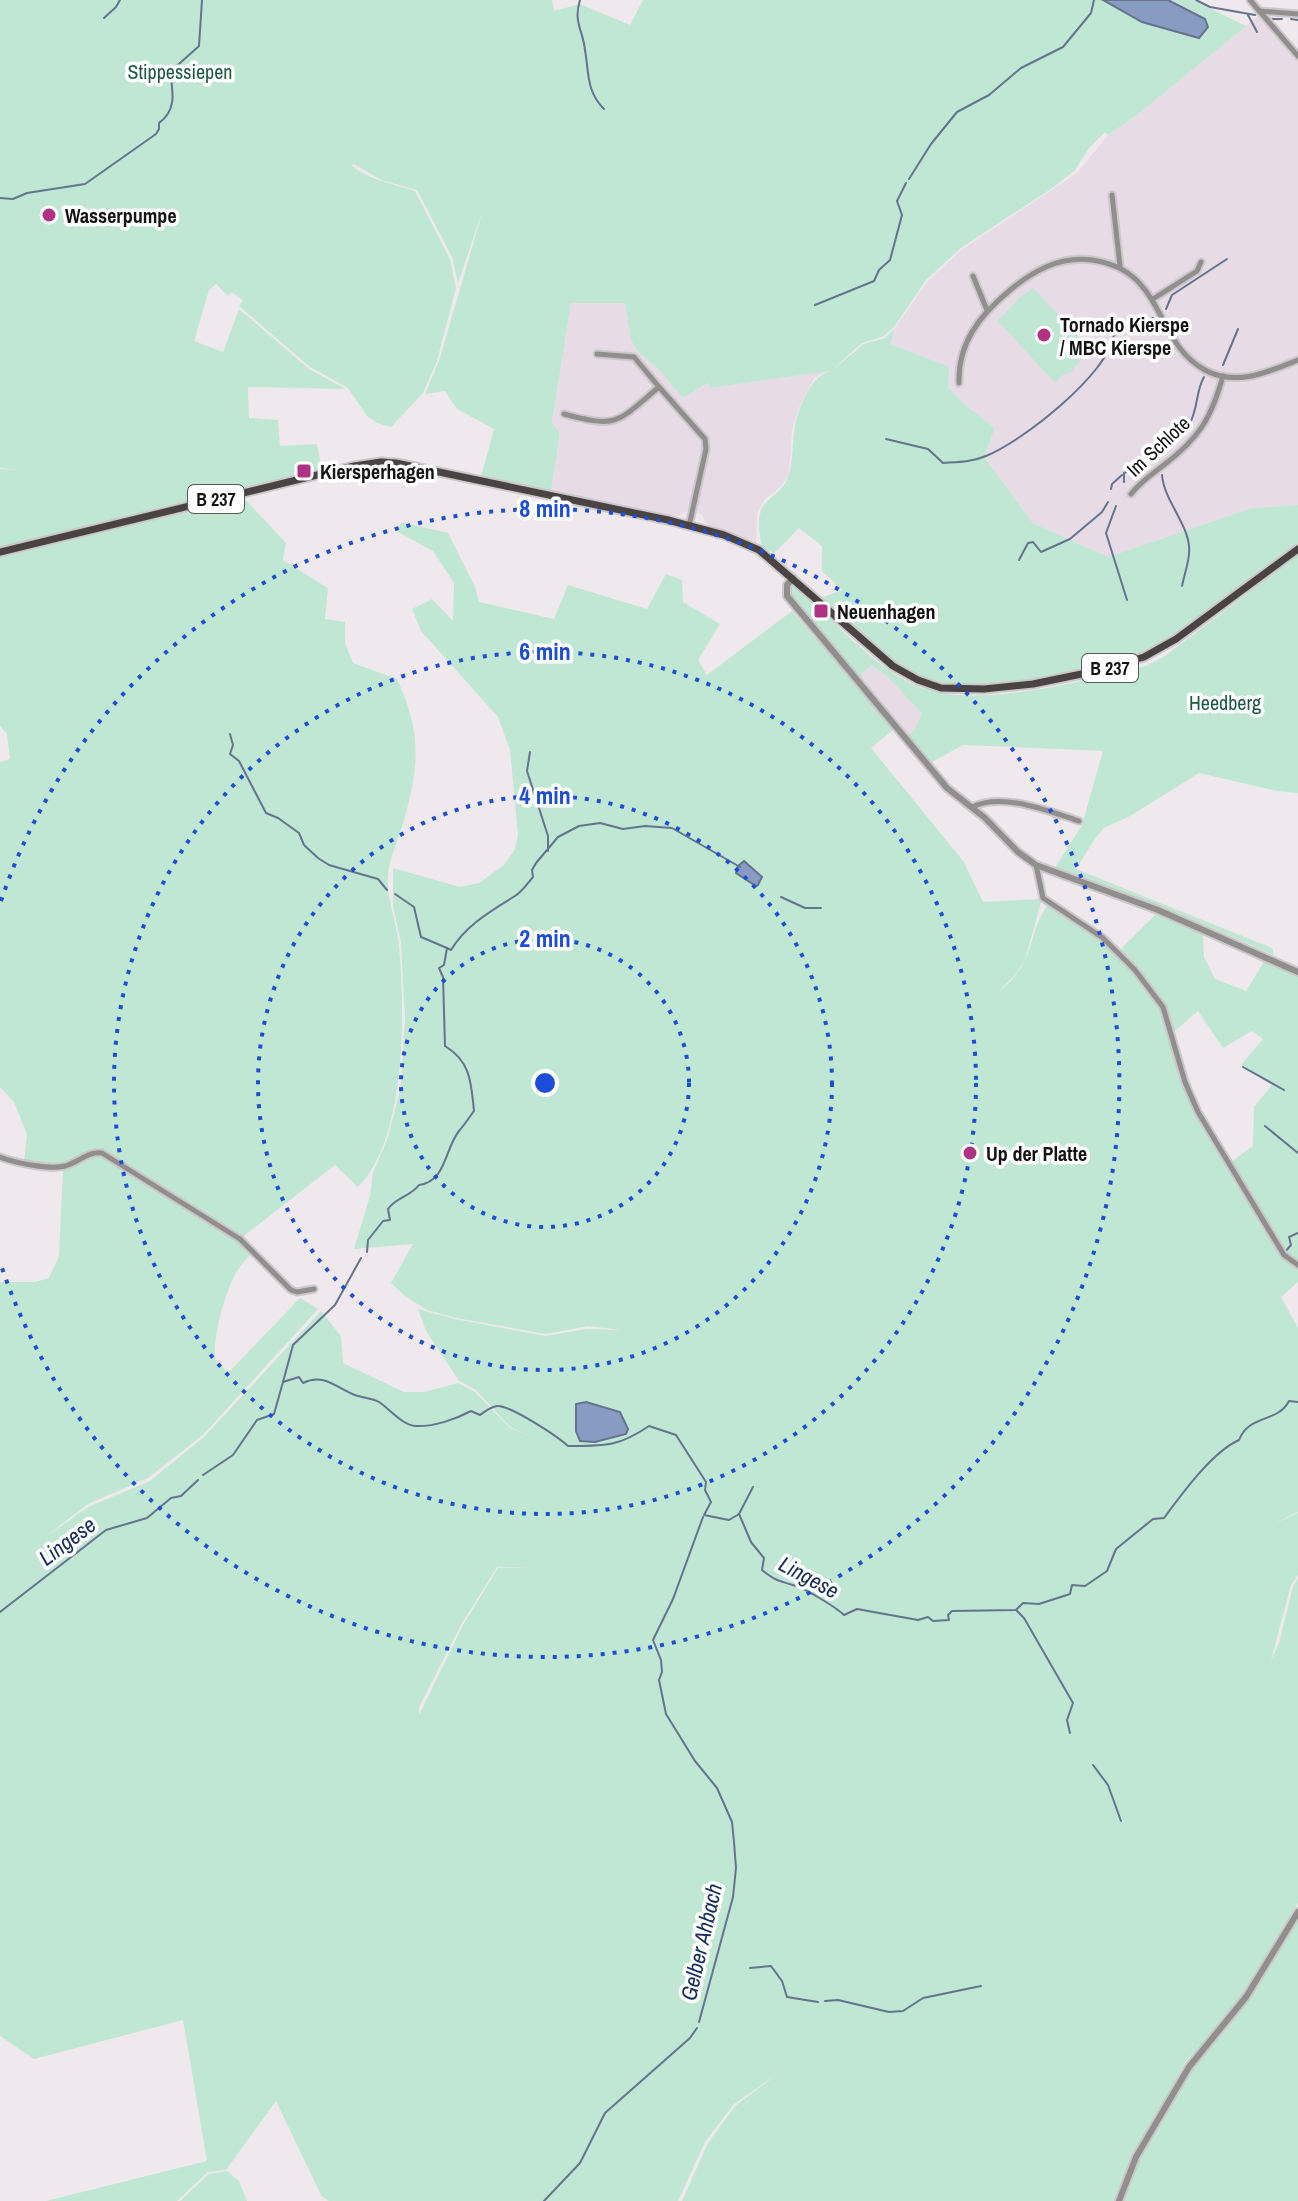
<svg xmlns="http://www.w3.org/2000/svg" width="1298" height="2201" font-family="'Archivo Narrow',sans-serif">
<rect width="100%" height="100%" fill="#efe9ee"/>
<g fill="#e7dbe6">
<polygon points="1258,16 1298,61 1298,505 1252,508 1108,557 1033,523 984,457 995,428 965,405 948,387 889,344 895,328 927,282 961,250 1077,173 1108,135 1137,115"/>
<polygon points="625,302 631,340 638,352 657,368 683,398 709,383 711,388 831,370 814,378 799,408 792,430 789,474 781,487 765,499 757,513 756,543 707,524 701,514 687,511 677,517 551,491 560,433 552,424 571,303"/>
<polygon points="871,665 888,677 922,714 915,729 907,736 859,678"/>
</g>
<g fill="#c0e7d3" fill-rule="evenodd">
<path d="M0 0H552L554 11 580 4 630 25 643 0H1193L1246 26 1137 115 1108 135 1105 132 1089 148 1075 170 1054 187 961 248 926 280 894 327 884 336 862 343 832 370 864 344 885 338 895 328 890 344 949 367 948 387 965 405 995 428 984 457 1033 523 1108 557 1252 508 1298 505V543L1169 638 1141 653 1084 669 1030 679 983 684 942 683 917 675 896 664 820 598 842 590 822 571V546L799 528 774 553 762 547C749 489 781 507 790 471 793 459 792 446 794 434 795 417 804 395 814 382 818 377 824 374 829 371L710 388 708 383 683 398 657 368 638 352 631 340 625 303H571L552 423 560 433 551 491 481 477 494 429 457 409 445 391 425 394 439 361 483 210 458 283 452 257 417 190 381 180 354 164 351 165C371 181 392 183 415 191L450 259 456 288 437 361 423 393 391 427 377 423 367 416 348 388 310 367 239 306 243 300 231 292 228 296 216 284 209 290 194 341 223 352 239 309 309 369 346 389 248 387 249 418 278 420 280 446 317 444 322 469 0 547V469L21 470 0 468Z"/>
<polygon points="1033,288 1090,349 1070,373 1064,374 1055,383 998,321 1019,298"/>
<path d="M242 496 286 543 283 560 328 588 325 619 345 622V643L353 663 397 679C423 735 419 769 402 827 397 842 390 858 388 874 386 899 397 922 399 946 405 1010 407 1139 358 1187L335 1165 241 1238 102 1151 63 1166 24 1162 27 1134 14 1102 0 1087V762L10 759 7 734 0 726V557Z"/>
<path d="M401 522 448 533 475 587 479 602 554 619 568 585 647 609 666 574 682 580 683 602 720 624 698 660 707 675 792 611 894 729 871 748 964 862 983 902 1042 899 1025 960 1017 973 998 992C1038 962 1025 937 1048 904L1099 936 1162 1007 1181 1082 1207 1132 1282 1256 1298 1266V1282L1281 1297 1298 1328V1512L1271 1525 1298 1513V1575L1291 1585 1271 1660 1279 1643 1293 1586 1298 1579V1903L1230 2014 1186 2061 1133 2158 1116 2201H682L708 2143 735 2106 780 2072 734 2104 705 2142 678 2201H329L322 2197 276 2101 226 2170 208 2172 177 2201H46L207 2161 183 2020 34 2059 0 2036V1282H35L49 1278 59 1256 63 1169 89 1156 102 1154 239 1240 252 1253C246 1259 240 1266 236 1273 225 1292 211 1341 216 1362L229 1372 300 1298 318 1309 203 1435 148 1478 88 1504 44 1538 88 1507 150 1481 204 1437 321 1311 341 1336 343 1363 404 1392H424L458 1383 475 1392 510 1428 528 1435 510 1427 476 1390 459 1381 426 1331 418 1309 455 1319 546 1336 586 1329 621 1330 588 1326 546 1334 456 1318 427 1310 405 1296 391 1283 413 1244 354 1249 370 1196 373 1173 388 1137 401 1086 405 1018 401 942 393 906V868L460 887 479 883 504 865 515 849 518 835 510 750 498 717 421 631 412 609 432 599 453 621 454 583 433 551 398 532ZM497 1567 530 1568H498L463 1625 419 1715V1707L461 1625Z"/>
<path d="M1298 555V793L1277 791 1199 773 1130 816 1104 828 1096 837 1076 869 1272 948 1274 955 1160 906 1055 868 1082 825 1103 751 963 745 930 763 907 736 915 729 922 714 888 677 871 665 858 678 790 597 789 587 795 585C828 616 876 669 917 686 978 711 1082 680 1146 666L1165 656Z"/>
<polygon points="1156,914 1203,934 1204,957 1215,979 1246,991 1265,960 1298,977 1298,1263 1286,1254 1231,1162 1253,1146 1254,1107 1272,1085 1241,1065 1263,1039 1252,1031 1223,1048 1198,1011 1174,1032 1165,1007 1119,951"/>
<polygon points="1298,1921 1298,2201 1123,2201 1139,2160 1192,2067 1249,2000"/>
<polygon points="227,2171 239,2181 247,2201 180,2201 209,2174"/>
</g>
<g fill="#889cc3" stroke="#65738e" stroke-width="2">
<polygon points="1103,0 1168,0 1205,19 1208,27 1199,38 1142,22"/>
<polygon points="744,861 762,877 758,885 756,886 736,873 738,866"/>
<polygon points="586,1402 620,1412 628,1429 626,1434 595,1442 580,1441 576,1431 576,1404"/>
</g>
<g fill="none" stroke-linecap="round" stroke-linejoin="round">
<g stroke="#65738e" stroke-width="2">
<path d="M580 0C573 22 583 30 585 50 589 72 586 91 604 109"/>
<polyline points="1196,0 1210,7 1255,15"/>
<polyline points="1248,15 1257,32"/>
<polyline points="104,18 116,7 120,0"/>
<polyline points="1272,19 1282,19"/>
<polyline points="1291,19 1298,20"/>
<polyline points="909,179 931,144 957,112 989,95 1021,68 1063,47 1091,13 1094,0"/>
<path d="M0 198 13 199 27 193 85 184 156 134 159 129V123C177 110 173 92 170 72L199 46 202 0"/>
<polyline points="815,305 874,281 879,270 890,260 902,215 897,201 906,183"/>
<polyline points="1166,309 1172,295 1227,259"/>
<polyline points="1223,365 1238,329"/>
<path d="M1189 425C1199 407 1195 393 1204 377"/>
<path d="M886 439 928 449 943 463C957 462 972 462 986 456 1023 441 1108 374 1114 335L1153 318"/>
<path d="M1162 475C1164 502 1192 527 1189 554 1188 565 1184 576 1182 586"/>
<polyline points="1124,482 1124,473 1148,462 1181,437"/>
<polyline points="1111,489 1112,484 1122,475"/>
<polyline points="1116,506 1106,533 1127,600"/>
<polyline points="1019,560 1028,543 1033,542 1041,552 1070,539 1102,512 1108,502"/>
<polyline points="230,734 233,745 230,754 239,761 266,813 278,818 299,833 304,845 318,858 329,865 378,879 387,890"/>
<polyline points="530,752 527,771 548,836 548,851"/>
<polyline points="395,894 414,907 421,937 447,948"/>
<polyline points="781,897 805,908 821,908"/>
<polyline points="1243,1067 1284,1090"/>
<polyline points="1265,1126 1298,1153"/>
<path d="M367 1252 368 1240 383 1221 390 1220 388 1209C396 1197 410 1197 419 1185 446 1182 445 1148 459 1131 465 1124 469 1118 474 1111 471 1082 471 1062 445 1046L443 977 439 968 444 965 447 948 451 950C466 925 491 911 515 896 522 892 528 883 533 877L532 870 536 863 558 837 579 826 600 823 623 829 645 826 672 828 740 867"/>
<polyline points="1285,1252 1291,1245 1289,1237 1298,1233"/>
<polyline points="283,1382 293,1345 335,1305 361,1258"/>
<path d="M203 1475 233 1455 257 1420 274 1414 283 1382 299 1377 303 1383C324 1372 338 1389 355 1395 363 1398 372 1398 379 1402 391 1410 402 1425 416 1426 434 1427 456 1419 471 1411L480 1415C486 1411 490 1407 497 1406 510 1405 557 1436 568 1446 605 1446 618 1447 649 1426L676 1435 706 1482 705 1490 711 1502 704 1515 729 1520 739 1514 751 1542 764 1558 762 1570C777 1582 778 1580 796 1586 806 1589 837 1608 844 1615L857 1609 918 1620 928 1617 933 1621 949 1620 948 1615 952 1611 1016 1610 1023 1603 1039 1604 1070 1594 1072 1585 1085 1586 1107 1571 1116 1549 1153 1519 1164 1518C1182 1494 1212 1452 1239 1440 1249 1414 1278 1423 1289 1401L1298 1402"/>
<polyline points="739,1514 753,1487"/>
<polyline points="1017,1611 1024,1618 1073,1703 1067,1720 1070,1733"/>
<polyline points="0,1612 106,1530 147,1518 171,1498 181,1496 198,1480"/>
<polyline points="1093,1765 1108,1785 1121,1821"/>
<polyline points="750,1968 771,1966 782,1981 787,1997 818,2002"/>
<polyline points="825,2001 838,2000 889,2012 903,2011 923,1998 981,1986"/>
<polyline points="699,2022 733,1897 736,1868 734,1842 732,1822 717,1788 695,1761 666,1714 659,1680 662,1672 661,1660 653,1640 673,1599 703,1517"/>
<polyline points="544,2201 580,2163 605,2113 690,2038 697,2028"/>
</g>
<g stroke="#ccc7cb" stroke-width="9">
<g id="minor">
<polyline points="1250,0 1298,56"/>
<polyline points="1259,11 1298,14"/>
<polyline points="1112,195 1120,266"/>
<polyline points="973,276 987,310"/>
<polyline points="1153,299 1197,271 1201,262"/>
<polyline points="597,354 634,357 659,387"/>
<path d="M959 383C958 343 979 316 1009 291 1033 271 1059 256 1092 260 1166 270 1153 342 1205 370 1236 387 1268 372 1298 360"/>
<path d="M564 414C619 429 617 422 659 387L705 439 706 449 689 526"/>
<path d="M1131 494C1140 482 1152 474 1164 465 1199 438 1211 419 1223 376"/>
<path d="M972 807C1003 792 1048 811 1079 821"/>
<polyline points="1036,865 1043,898 1103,938 1135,970 1163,1007 1185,1082 1198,1112 1284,1255 1298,1265"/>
<path d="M0 1157C15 1163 51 1170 65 1166 79 1162 88 1151 102 1153L240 1239 291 1290 297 1292 314 1289"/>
</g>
</g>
<g stroke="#ccc7cb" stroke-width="10">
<g id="tertiary">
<polyline points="793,578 787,585 787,596 947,788 985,818 1018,852 1036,865 1158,910 1298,972"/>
<polyline points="1119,2201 1136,2157 1189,2067 1246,1997 1298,1912"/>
</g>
</g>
<g stroke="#ccc7cb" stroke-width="11">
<polyline id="primary" points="0,552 354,466 381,462 396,463 668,520 724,535 759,550 893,666 918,680 941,688 984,689 1033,684 1096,671 1144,657 1176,639 1298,549"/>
</g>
<use href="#minor" stroke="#918e8e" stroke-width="5"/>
<use href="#tertiary" stroke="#918e8e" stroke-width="6"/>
<use href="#primary" stroke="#494343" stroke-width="7"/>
</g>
<g fill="none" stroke="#1d4ed8" stroke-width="4" stroke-dasharray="4 8">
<circle cx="545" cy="1083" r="144"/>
<circle cx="545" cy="1083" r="287"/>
<circle cx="545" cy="1083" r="431"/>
<path d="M1 901A574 574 0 1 1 1 1265"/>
</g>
<g fill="#b03282" stroke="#fff" stroke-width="3">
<circle cx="49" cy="215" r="8"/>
<circle cx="1044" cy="335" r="8"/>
<rect x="296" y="463" width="16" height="16" rx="4"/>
<rect x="813" y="603" width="16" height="16" rx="4"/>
<circle cx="970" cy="1153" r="8"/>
</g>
<g text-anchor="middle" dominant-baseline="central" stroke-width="7" stroke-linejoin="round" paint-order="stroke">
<g fill="#fff" stroke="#5a595a" stroke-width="2">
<rect x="188" y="485" width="56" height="28" rx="6"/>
<rect x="1082" y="654" width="56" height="28" rx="6"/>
</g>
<g font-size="18" font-weight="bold" fill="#141214">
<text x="216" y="499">B 237</text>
<text x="1110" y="668">B 237</text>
</g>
<g font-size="20" fill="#1d573f" stroke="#fff">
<text x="180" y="71">Stippessiepen</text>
<text x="1225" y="702">Heedberg</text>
</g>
<g font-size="20" font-weight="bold" fill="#141214" stroke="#fff" text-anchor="start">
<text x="65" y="215">Wasserpumpe</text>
<text x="1060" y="324">Tornado Kierspe<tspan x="1060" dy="23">/ MBC Kierspe</tspan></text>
<text x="320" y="471">Kiersperhagen</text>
<text x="837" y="611">Neuenhagen</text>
<text x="986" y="1153">Up der Platte</text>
</g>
<g font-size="20" fill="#141214" stroke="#fff">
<text transform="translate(1158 446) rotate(-43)">Im Schlote</text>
</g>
<g font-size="22" font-style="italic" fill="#152c5d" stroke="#fff">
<text transform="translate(67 1541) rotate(-37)">Lingese</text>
<text transform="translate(809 1577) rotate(28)">Lingese</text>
<text transform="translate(701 1942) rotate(-77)">Gelber Ahbach</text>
</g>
</g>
<circle cx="545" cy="1083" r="12" fill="#1d4ed8" stroke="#fff" stroke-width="4"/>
<g font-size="24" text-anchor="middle" font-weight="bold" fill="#1d4ed8" stroke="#fff" stroke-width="7" stroke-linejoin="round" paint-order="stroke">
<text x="545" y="517">8 min</text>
<text x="545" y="660">6 min</text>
<text x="545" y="804">4 min</text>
<text x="545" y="947">2 min</text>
</g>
</svg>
